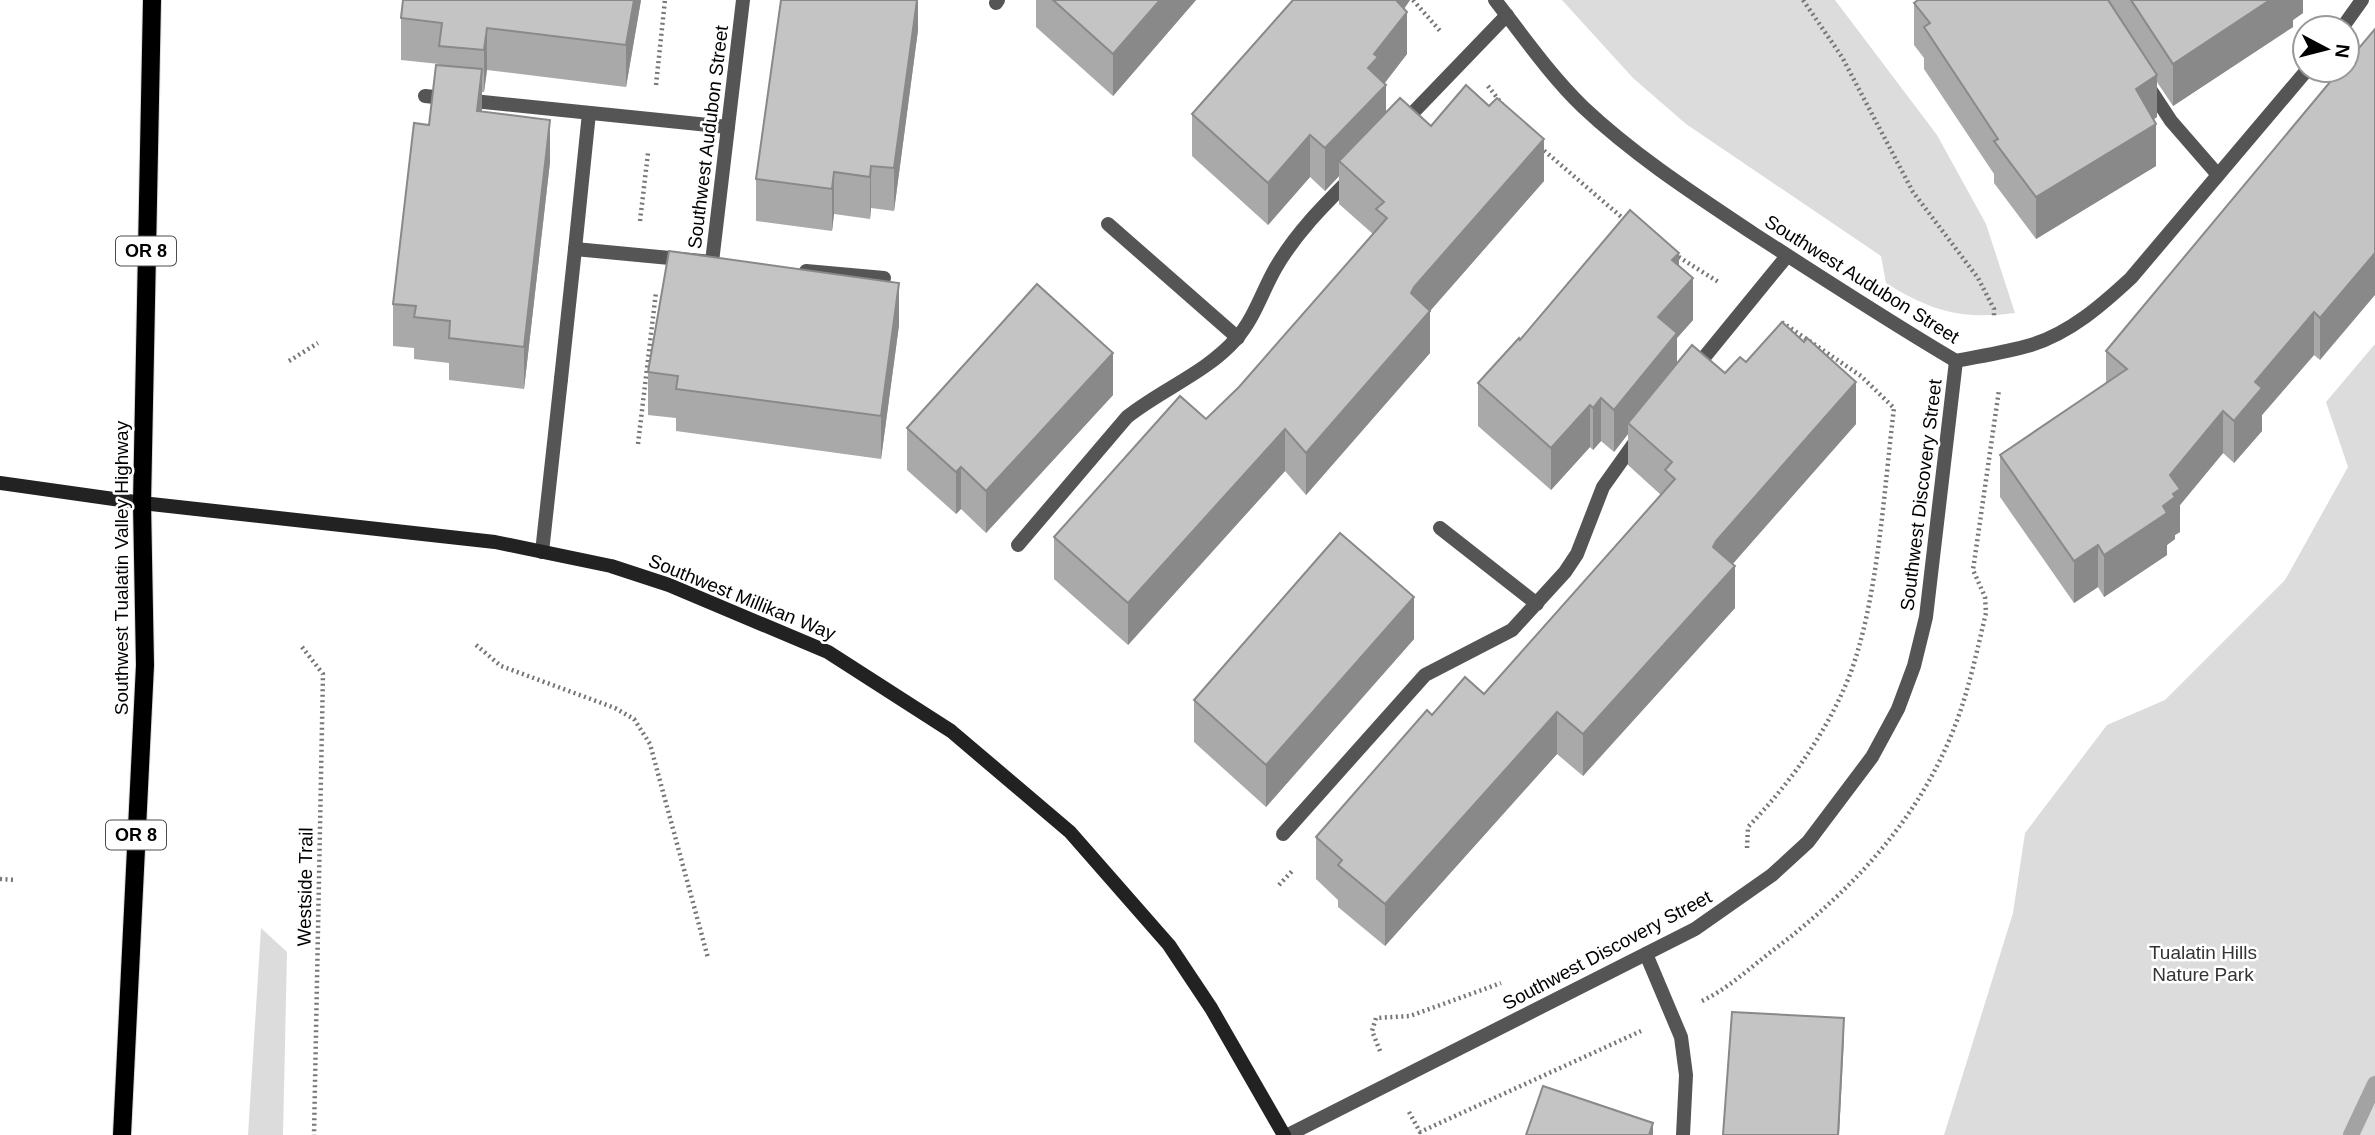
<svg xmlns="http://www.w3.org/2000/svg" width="2375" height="1135" font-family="Arial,sans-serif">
<rect width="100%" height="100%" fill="#fff"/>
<g fill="#dcdcdc">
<path d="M1562 0H1835L1937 135 1986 224 2015 313C1961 320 1931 311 1886 283L1881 256 1686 124 1633 78Z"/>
<polygon points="2375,344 2375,1135 1944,1135 2013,913 2025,833 2107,725 2165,700 2285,580 2348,467 2326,402"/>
<polygon points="261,928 287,952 283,1135 248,1135"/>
</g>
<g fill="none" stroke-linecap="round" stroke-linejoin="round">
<polyline stroke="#a3a3a3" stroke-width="16" points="2351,1135 2375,1084"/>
<g stroke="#dbdbdb" stroke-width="20">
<polyline id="primary" points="122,1135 145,665 142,503 152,0"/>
</g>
<g stroke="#777" stroke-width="4.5" stroke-dasharray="2 3.5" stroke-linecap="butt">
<polyline points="1413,0 1441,32"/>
<polyline points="1803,0 1842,57 1913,192 1978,278 1994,309 1994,318"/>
<polyline points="656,85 665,0"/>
<polyline points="1488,86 1502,104"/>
<polyline points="1540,147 1626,221"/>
<polyline points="640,221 648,153"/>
<polyline points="1674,254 1720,283"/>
<polyline points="289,361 318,343"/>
<polyline points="638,444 656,292"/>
<polyline points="476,645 501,666 615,708 634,719 650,744 708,958"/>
<polyline points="302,647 323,674 314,1135"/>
<path d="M1747 848 1748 827C1790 783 1826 734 1849 677 1878 602 1884 489 1894 408L1861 376 1780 321"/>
<polyline points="0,879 16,880"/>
<polyline points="1279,885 1294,869"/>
<path d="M1702 1001C1731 987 1754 964 1780 945 1860 883 1927 809 1960 712 1971 680 1978 646 1986 613L1985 597 1973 570 1999 390"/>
<polyline points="1380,1051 1372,1031 1376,1018 1410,1016 1501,983"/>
<polyline points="1409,1112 1420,1132 1641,1031"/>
</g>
<g stroke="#555" stroke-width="14">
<polyline points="996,3 998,0"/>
<polyline points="2148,86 2171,121 2218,175"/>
<polyline points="425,96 728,127"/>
<polyline points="1403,123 1507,15"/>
<polyline points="1108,224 1238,338"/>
<polyline points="575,249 589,113"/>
<polyline points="806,271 884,278"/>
<polyline points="1693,371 1787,256"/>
<polyline points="1440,528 1537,604"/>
<path d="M1018 545 1127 417C1162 389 1206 373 1236 339 1254 319 1262 292 1275 269 1295 234 1323 206 1351 178"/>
<polyline points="542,552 561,379"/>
<polyline points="1283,834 1425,675 1512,630 1565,572 1577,554 1603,487 1640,435"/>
</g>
<g stroke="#555" stroke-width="14">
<path d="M1495 0C1523 36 1550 75 1583 107 1635 156 1694 194 1754 234 1821 277 1888 321 1956 361 1981 356 2007 352 2031 345 2070 333 2102 305 2131 278L2307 70"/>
<polyline points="2342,28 2362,0"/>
<polyline points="561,379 575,249 712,262 743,0"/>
<polyline points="1646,954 1681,1037 1686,1075 1683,1135"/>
<polyline points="1288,1135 1695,929 1772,875 1808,842 1872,757 1898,709 1914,666 1926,617 1956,361"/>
</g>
<polyline stroke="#222" stroke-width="14" points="0,483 142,503 495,542 611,566 669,585 828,652 951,731 1070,832 1169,945 1211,1008 1284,1135"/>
<use href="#primary" stroke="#000" stroke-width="18"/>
</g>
<g fill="#a9a9a9">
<polygon points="641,0 626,87 487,70 484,92 482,92 482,111 550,162 524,389 449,380 449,363 414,359 414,348 393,346 393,304 429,125 439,64 401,60 401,18"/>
<polygon points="918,0 918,30 894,211 871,208 870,219 834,214 832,231 756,221 756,179"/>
<polygon points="1036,0 1196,0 1113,96 1036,27"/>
<polygon points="1293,0 1410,0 1404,9 1407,54 1384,83 1386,112 1431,126 1544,181 1430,311 1430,353 1306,495 1285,471 1128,645 1054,579 1054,537 1206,419 1239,387 1373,234 1339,204 1339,176 1325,191 1310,177 1268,225 1192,156 1192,114"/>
<polygon points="1918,0 2303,0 2303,13 2293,20 2293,27 2173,106 2157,82 2157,117 2154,119 2156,166 2036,239 1994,183 1994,174 1924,69 1924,58 1914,45 1914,3"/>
<polygon points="2340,70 2320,360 2314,355 2262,415 2262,431 2234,463 2223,453 2180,505 2180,532 2175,535 2175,539 2167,545 2167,555 2104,597 2098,587 2074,603 2000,497 2000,455 2106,383 2106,351"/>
<polygon points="1679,266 1693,320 1677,338 1677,363 1725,373 1746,362 1856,424 1732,564 1735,608 1583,776 1557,754 1385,946 1338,907 1338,900 1316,879 1316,837 1432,715 1484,694 1661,495 1628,465 1628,434 1614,452 1601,441 1593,450 1590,447 1551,490 1478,426 1478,383 1520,340"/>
<polygon points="899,325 881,459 676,431 676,418 648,415 648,372"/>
<polygon points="1113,395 986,533 961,509 956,514 907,470 907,428"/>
<polygon points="1414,639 1266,807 1194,742 1194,700"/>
</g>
<g fill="#898989">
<polygon points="634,0 641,0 626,87 626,45"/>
<polygon points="917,0 918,0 918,30 894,211 894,168"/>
<polygon points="1160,0 1196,0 1113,96 1113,54"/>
<polygon points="1387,0 1410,0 1387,33"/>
<polygon points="2270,0 2303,0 2303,13 2293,20 2293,27 2173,106 2173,64"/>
<polygon points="1407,12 1407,54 1378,92 1386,85 1386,127 1339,161 1339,176 1325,191 1325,148 1368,68 1374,54"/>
<polygon points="487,28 487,70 484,92 484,50"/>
<polygon points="482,69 482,111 477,111"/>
<polygon points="2157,75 2157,117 2136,131 2136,89"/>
<polygon points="550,120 550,162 524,389 524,347"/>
<polygon points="2156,124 2156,166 2036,239 2036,197"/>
<polygon points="1310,135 1310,177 1268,225 1268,183"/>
<polygon points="1544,139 1544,181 1430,311 1430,353 1306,495 1306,453 1414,287"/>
<polygon points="871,166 871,208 870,219 870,177"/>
<polygon points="834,172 834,214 832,231 832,189"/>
<polygon points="1679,253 1679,294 1693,278 1693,320 1677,338 1677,375 1628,423 1628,434 1614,452 1614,410 1658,317 1672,260"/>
<polygon points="2375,253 2375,295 2320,360 2320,318"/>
<polygon points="899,283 899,325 881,459 881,416"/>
<polygon points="2314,312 2314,355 2262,415 2262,431 2234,463 2234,421 2255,382"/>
<polygon points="1113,353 1113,395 986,533 986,491"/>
<polygon points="1856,382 1856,424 1716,583 1713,547 1716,541"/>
<polygon points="1601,398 1601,441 1593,450 1593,408"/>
<polygon points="1590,405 1590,447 1551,490 1551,448"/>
<polygon points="2223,411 2223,453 2180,505 2180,532 2175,535 2175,539 2167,545 2167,555 2104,597 2104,555 2163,506 2170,475"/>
<polygon points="1285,429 1285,471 1128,645 1128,603"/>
<polygon points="961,467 961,509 956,514 956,472"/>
<polygon points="2098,545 2098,587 2074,603 2074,561"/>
<polygon points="1735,566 1735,608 1583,776 1583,734"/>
<polygon points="1414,597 1414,639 1266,807 1266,765"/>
<polygon points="1557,712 1557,754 1385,946 1385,904"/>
<polygon points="1844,1018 1844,1038 1839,1135 1838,1135"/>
<polygon points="1653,1123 1653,1135 1649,1135"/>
</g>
<g fill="#c4c4c4" stroke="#898989" stroke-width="2">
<polygon points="403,0 634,0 626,45 487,28 484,50 439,46 442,23 401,18"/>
<polygon points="781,0 917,0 894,168 871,166 870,177 834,172 832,189 756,179"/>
<polygon points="1053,0 1160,0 1113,54"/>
<polygon points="1293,0 1396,0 1407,12 1374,54 1378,57 1368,68 1386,85 1325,148 1310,135 1268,183 1192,114"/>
<polygon points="1918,0 2108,0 2157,75 2136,89 2156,124 2036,197 1994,141 1998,139 1924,27 1930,23 1914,3"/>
<polygon points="2131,0 2270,0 2173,64"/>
<polygon points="2375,29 2375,253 2320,318 2314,312 2255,382 2262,388 2234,421 2223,411 2170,475 2180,489 2173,494 2175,497 2163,506 2167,513 2104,555 2098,545 2074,561 2000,455 2127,369 2106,351 2340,70 2347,70 2347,62"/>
<polygon points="436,65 482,69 477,111 550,120 524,347 449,338 450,321 414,317 416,306 393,304 414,123 429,125"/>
<polygon points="1466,85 1489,106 1497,98 1544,139 1414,287 1411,293 1430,311 1306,453 1285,429 1128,603 1054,537 1180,396 1206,419 1239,387 1387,218 1376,209 1384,202 1339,161 1400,98 1431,126"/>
<polygon points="1630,210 1679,253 1672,260 1693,278 1658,317 1677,333 1614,410 1601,398 1593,408 1590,405 1551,448 1478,383 1519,338 1520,340"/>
<polygon points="669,251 899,283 881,416 676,389 678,376 648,372"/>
<polygon points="1037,284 1113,353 986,491 961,467 956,472 907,428"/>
<polygon points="1782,322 1804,342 1807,338 1856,382 1716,541 1713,547 1735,566 1583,734 1557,712 1385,904 1338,865 1342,860 1316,837 1427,710 1432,715 1465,677 1484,694 1675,479 1665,470 1672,462 1628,423 1692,345 1725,373 1740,357 1746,362"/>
<polygon points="1340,533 1414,597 1266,765 1194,700"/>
<polygon points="1732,1012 1844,1018 1838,1135 1723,1135"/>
<polygon points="1543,1086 1653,1123 1649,1135 1526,1135"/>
</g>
<g text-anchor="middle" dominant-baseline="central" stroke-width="5" stroke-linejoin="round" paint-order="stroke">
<g fill="#fff" stroke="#4c4c4c" stroke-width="2">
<rect x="116" y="236.5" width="60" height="29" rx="5"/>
<rect x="106" y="820.5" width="60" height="29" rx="5"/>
</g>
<g font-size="18" font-weight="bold" fill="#000">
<text x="146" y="251">OR 8</text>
<text x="136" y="835">OR 8</text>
</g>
<g font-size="19" fill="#000" stroke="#fff">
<text transform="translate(708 137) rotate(-83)">Southwest Audubon Street</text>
<text transform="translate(1862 279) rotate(32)">Southwest Audubon Street</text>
<text transform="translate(1921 495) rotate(-83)">Southwest Discovery Street</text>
<text transform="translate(121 568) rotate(-90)">Southwest Tualatin Valley Highway</text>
<text transform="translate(742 597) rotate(22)">Southwest Millikan Way</text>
<text transform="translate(305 887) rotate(-89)">Westside Trail</text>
<text transform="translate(1607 950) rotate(-28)">Southwest Discovery Street</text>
</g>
<g font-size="19" fill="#333" stroke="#fff">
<text x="2203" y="952">Tualatin Hills<tspan x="2203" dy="22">Nature Park</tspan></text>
</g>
</g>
<g transform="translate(2326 49) rotate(97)"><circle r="33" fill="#ffffff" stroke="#999999" stroke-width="2"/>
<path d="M0-5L12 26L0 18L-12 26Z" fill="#000000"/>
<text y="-10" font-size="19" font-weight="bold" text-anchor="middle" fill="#000000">N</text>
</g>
</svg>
